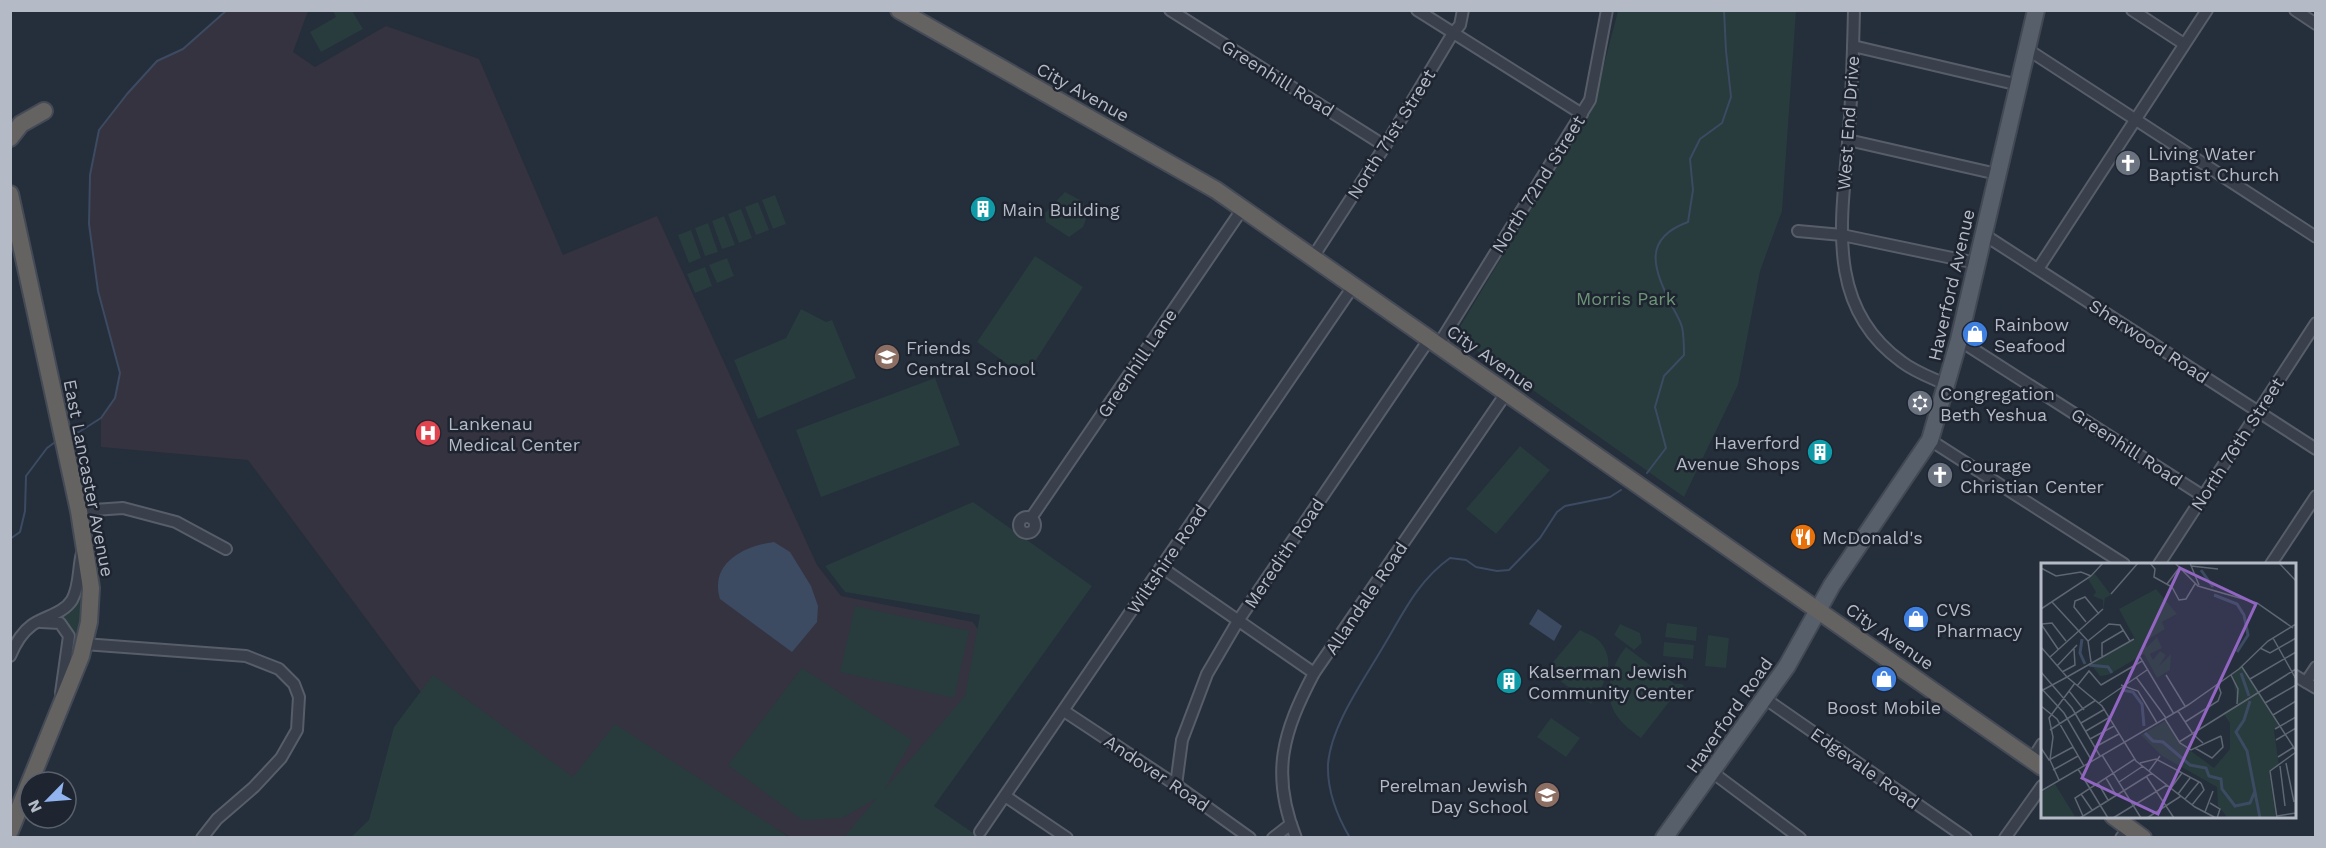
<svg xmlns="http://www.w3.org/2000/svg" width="2326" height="848" font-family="'Work Sans',sans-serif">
<rect width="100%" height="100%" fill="#252e3b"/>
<polygon fill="#353340" points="227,11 308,11 293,52 315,67 386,26 479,59 563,255 657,216 817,565 841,596 973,622 1004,669 873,837 790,837 615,739 571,791 420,691 248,460 101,447 101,418 115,398 120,373 98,291 89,224 90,175 99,130 127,94 157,61 183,49"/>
<g fill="#283b3d">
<polygon points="333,11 352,11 363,29 321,52 310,32 336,17"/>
<polygon points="1618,11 1796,11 1782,211 1760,271 1738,385 1684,497 1455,335 1594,103"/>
<polygon points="1065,192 1082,201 1088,214 1083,227 1069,237 1046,222 1045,213"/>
<polygon points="775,195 786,224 773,229 762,200"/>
<polygon points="758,202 769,230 756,235 745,207"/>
<polygon points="741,209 752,238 739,243 728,214"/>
<polygon points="724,216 735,245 722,249 712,221"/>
<polygon points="708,223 718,252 705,256 695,228"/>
<polygon points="691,230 701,258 689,263 678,235"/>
<polygon points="1035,256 1083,287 1025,377 977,342"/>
<polygon points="727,258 734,276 717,283 709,265"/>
<polygon points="705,267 712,286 695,293 687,274"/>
<polygon points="801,309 826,322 832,320 856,378 758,419 734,360 786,338"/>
<polygon points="935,378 960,445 821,497 796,430"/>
<polygon points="1520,446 1550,470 1496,534 1466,509"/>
<polygon points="973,502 1092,586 934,806 979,837 844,837 877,798 842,818 802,820 728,765 802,668 912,740 884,790 965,696 980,615 845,592 825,566"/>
<polygon points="82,584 79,623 71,656 73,638 54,618"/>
<polygon points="855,606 969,631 954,698 840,672"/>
<polygon points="1667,623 1697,627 1696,641 1665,637"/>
<polygon points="1620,624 1640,633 1642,643 1634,650 1614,635"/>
<path d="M1580 630C1587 634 1597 637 1601 643 1617 663 1604 686 1591 704L1551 674 1549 667Z"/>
<polygon points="1708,635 1729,638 1726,668 1705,666"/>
<polygon points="1664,642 1694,645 1693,659 1663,656"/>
<path d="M1626 647 1675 684H1682L1684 686 1672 698 1641 738C1633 732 1623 725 1617 716 1602 695 1611 665 1626 647Z"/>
<polygon points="433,675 573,777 615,724 789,837 351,837 369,820 394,727"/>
<polygon points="1551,718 1580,738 1566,757 1537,737"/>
</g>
<g fill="#3c4b62">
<path d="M774 542 790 552 811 586 818 606 817 622 792 652 720 599C709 563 744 546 774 542Z"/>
<polygon points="1538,609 1562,626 1554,641 1529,624"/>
</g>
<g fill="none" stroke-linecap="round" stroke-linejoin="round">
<g stroke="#3c4b62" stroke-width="2">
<polyline points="69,436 79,432 101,418 115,398 120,373 98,291 89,224 90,175 99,130 127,94 157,61 183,49 227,10"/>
<path d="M1647 473 1666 448 1655 407 1664 376 1684 355C1684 346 1684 336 1682 327 1680 320 1675 312 1672 306 1654 270 1641 239 1688 222L1693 190 1690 159 1700 139 1722 123 1731 97 1726 51 1724 10"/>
<polyline points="10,539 20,532 25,511 26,476 47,448 58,440"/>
<path d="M1350 838C1337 816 1327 789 1328 764 1331 727 1361 684 1380 652 1401 618 1416 582 1450 558L1466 560 1476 567 1497 571 1509 570 1540 538 1557 512 1565 506 1610 497 1621 490"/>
</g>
<g stroke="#575e69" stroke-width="14">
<g id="minor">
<polyline points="1170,10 1385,146"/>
<polyline points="1417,10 1582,114"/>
<path d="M1854 10C1853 55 1852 99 1848 143 1841 223 1826 308 1902 362 1915 372 1932 378 1947 385"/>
<polyline points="2132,10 2184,44"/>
<polyline points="2295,10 2316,24"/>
<polyline points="1853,46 2019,85"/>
<polyline points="2027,49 2316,237"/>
<polyline points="1848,140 1997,174"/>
<polyline points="1798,231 1842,235 1976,263"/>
<polyline points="1983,234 2316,449"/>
<polyline points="1313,257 1385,146 1453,33 1460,25 1463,10"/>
<polyline points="2038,269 2207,10"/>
<polyline points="1959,340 2203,496"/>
<polyline points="1439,344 1590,100 1607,10"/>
<polyline points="1930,440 2124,564"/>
<polyline points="79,511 123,508 176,522 226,549"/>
<circle cx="1027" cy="525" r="8"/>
<polyline points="1031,518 1243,208"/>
<polyline points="2159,564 2316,323"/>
<polyline points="2271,564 2316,496"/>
<polyline points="1161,567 1314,673"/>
<polyline points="41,622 60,623 69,636 61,693"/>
<polyline points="84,644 246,656 279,669 294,684 299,697 297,730 281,758 254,787 217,819 202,838"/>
<path d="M10 656C15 644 21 633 32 625 45 616 63 614 72 600 80 586 78 568 82 553"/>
<polyline points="2294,675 2316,688"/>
<polyline points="2306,682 2316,667"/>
<polyline points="1764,698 1966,838"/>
<polyline points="1064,711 1176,785 1250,838"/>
<polyline points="2032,760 2042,744"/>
<polyline points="1712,772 1800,838"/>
<polyline points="1176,785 1182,740 1207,674 1238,621 1430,338"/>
<polyline points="1005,796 1067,838"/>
<polyline points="980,832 1354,285"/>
<polyline points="1273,838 1291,824"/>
<path d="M1296 838C1270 773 1283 732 1314 673L1507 392"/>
<polyline points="2005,838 2042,786"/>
<polyline points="2121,838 2129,827"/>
</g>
</g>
<g stroke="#424954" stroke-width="20">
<polyline id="primary" points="1664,838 1787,666 1832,585 1930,440 1959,340 2036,10"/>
</g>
<g stroke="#444b56" stroke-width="20">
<g id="trunk">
<polyline points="899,10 1216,190 2042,767"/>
<polyline points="10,138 21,124 44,111"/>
<polyline points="10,194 79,511 91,588 89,622 81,656 10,831"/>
<polyline points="2113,816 2143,838"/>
</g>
</g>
<use href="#minor" stroke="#39404b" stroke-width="10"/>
<use href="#primary" stroke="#575f6b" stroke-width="16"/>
<use href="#trunk" stroke="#646361" stroke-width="16"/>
</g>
<defs>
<g id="church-disc" transform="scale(1.35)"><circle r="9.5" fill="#6b7280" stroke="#1e2530"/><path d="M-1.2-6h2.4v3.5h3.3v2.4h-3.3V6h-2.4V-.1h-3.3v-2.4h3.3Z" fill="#fff"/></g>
<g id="building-disc" transform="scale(1.35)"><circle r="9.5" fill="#0f9aa8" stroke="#1e2530"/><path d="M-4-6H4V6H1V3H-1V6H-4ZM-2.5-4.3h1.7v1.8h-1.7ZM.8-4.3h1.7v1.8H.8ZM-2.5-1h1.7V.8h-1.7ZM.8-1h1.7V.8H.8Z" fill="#fff"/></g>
<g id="shop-disc" transform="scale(1.35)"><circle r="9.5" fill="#3f7fe0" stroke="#1e2530"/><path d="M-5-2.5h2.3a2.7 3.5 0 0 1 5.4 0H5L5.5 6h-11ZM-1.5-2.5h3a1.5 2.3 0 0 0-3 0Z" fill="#fff"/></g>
<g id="school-disc" transform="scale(1.35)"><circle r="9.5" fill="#8d6e63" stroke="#1e2530"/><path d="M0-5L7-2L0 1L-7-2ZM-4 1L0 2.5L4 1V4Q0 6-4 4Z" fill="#fff"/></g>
<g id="synagogue-disc" transform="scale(1.35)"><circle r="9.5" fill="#6b7280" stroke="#1e2530"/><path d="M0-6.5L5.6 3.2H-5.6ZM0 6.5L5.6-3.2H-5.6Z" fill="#fff"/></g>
<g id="hospital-disc" transform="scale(1.35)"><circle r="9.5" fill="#e0444e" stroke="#1e2530"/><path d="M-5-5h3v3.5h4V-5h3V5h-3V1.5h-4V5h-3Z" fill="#fff"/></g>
<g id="restaurant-disc" transform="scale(1.35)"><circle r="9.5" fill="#e8710a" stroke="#1e2530"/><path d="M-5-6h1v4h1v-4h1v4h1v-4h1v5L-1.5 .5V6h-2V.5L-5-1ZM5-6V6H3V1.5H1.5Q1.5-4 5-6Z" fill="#fff"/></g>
</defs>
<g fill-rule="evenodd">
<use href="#church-disc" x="2128" y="163"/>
<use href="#building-disc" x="983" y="209"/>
<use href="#shop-disc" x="1975" y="334"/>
<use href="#school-disc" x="887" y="357"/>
<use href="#synagogue-disc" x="1920" y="403"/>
<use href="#hospital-disc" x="428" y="433"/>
<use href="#building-disc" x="1820" y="452"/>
<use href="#church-disc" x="1940" y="475"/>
<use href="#restaurant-disc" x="1803" y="537"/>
<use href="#shop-disc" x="1916" y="619"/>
<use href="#shop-disc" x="1884" y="679"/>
<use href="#building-disc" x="1509" y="681"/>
<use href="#school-disc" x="1547" y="795"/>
</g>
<g text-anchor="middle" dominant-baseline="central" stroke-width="5" stroke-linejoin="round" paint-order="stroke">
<g font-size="18" fill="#b4bbc6" stroke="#1e2530">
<text transform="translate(1278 78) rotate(32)">Greenhill Road</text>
<text transform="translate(1083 92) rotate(29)">City Avenue</text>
<text transform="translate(1848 123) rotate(-86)">West End Drive</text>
<text transform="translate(1391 134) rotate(-58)">North 71st Street</text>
<text transform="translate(1538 184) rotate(-58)">North 72nd Street</text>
<text transform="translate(1951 285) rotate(-77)">Haverford Avenue</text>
<text transform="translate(2149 341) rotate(33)">Sherwood Road</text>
<text transform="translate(1491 358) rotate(35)">City Avenue</text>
<text transform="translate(1137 363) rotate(-56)">Greenhill Lane</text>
<text transform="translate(2237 444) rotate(-57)">North 76th Street</text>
<text transform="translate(2127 447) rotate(33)">Greenhill Road</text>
<text transform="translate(89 478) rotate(79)">East Lancaster Avenue</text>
<text transform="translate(1284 553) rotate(-56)">Meredith Road</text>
<text transform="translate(1167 559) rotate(-56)">Wiltshire Road</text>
<text transform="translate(1366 598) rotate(-56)">Allandale Road</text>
<text transform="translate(1890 636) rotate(35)">City Avenue</text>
<text transform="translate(1729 715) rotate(-55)">Haverford Road</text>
<text transform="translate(1865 768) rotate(35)">Edgevale Road</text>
<text transform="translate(1157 773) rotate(34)">Andover Road</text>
</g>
<g font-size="18" fill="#b4bbc6" stroke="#1e2530" text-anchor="start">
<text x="2148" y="153">Living Water<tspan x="2148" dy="21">Baptist Church</tspan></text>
<text x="1002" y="209">Main Building</text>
<text x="1994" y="324">Rainbow<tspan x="1994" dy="21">Seafood</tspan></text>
<text x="906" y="347">Friends<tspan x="906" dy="21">Central School</tspan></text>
<text x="1940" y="393">Congregation<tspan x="1940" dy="21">Beth Yeshua</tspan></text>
<text x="448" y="423">Lankenau<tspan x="448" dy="21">Medical Center</tspan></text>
<text x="1800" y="442" text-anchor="end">Haverford<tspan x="1800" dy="21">Avenue Shops</tspan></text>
<text x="1960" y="465">Courage<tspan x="1960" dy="21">Christian Center</tspan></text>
<text x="1822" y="537">McDonald's</text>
<text x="1936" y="609">CVS<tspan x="1936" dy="21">Pharmacy</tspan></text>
<text x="1528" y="671">Kalserman Jewish<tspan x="1528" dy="21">Community Center</tspan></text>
<text x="1884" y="707" text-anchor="middle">Boost Mobile</text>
<text x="1528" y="785" text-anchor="end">Perelman Jewish<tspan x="1528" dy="21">Day School</tspan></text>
</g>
<g font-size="18" fill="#6e9577" stroke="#1e2530">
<text x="1626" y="298">Morris Park</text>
</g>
</g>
<g transform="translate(2041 563)">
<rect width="255" height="255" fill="#252e3b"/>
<path d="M54 11 70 32 64 35 62 48V37L52 33 55 29 47 16ZM115 26 136 51 121 59 124 66 103 79 106 84 116 74 121 85 109 91 112 97 119 88 125 92 118 103 130 91 129 107 116 115 103 91 67 112 59 113 52 104 46 103 94 76 78 46ZM201 103 238 163 233 167 238 203 228 208 235 255H187L177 243 176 224 121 193 100 172 124 158 139 180 173 205 189 186V160L182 150 197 141 191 112ZM14 221 35 255H0V230Z" fill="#283b3d"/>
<path fill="none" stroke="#3c4b62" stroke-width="3" d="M160 7 172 24M173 32 196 41 203 52 207 72 196 89M41 76 39 90 44 101M48 102 67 104 71 110M200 110 208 133M81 127 92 129 101 141 103 163M209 138 203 157 195 169 206 188 219 255M104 170 112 178 122 179 149 202 165 205 168 213 180 216 181 226 194 243 209 240 214 228"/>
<path fill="none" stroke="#5e6673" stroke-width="1.5" d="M109 0 114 6 113 14 131 24 138 37 145 36 154 21M134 0 157 23 216 40 252 65M149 0 158 22M238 0 255 18M150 3 177 6M0 5 15 13 40 9 50 13M126 21 138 5M70 31 97 0M11 39 47 78M0 46 50 13 62 0M45 59 33 44 34 38 44 34 58 51M0 61 17 86M1 61 11 60 25 78M232 75 255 116M0 84 26 114 61 143 95 198 154 244 175 255M219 85 229 90 255 75M9 94 62 46M61 94V80L83 67M99 94 133 151M50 99 47 78 68 61 79 62 89 78M16 103 36 82M201 104 255 188M0 109 31 145 59 193M21 109 34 102 33 86M125 112 144 143M190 112 197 126 196 141M26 114 93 76M95 114 125 155M209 116 255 89M60 122 101 98M80 122 97 128 116 160M36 123 48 108 60 122M0 125 23 150 51 198M0 128 26 114M28 128 43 147M58 140 106 107M224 140 255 122M0 143 16 156 43 203M137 148 152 171 162 180M232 152 255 138M124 156 139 180 150 187 180 173M144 159 177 138 180 130 177 121M40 160 64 146M234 166 255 154M9 167 55 137M45 168 69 154M49 176 73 163M235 177 255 165M138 179 255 106M54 184 78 171M0 185 8 197 32 184M154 185 171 195 182 184 180 173M61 192 100 255M237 194 253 184M99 200 115 196 160 220M245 200 253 239M239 203 244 243M37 206 67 255M12 207 37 193M108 208 119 193M105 213 133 255M65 215 75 232M18 217 9 197 12 174 8 155 34 120M78 219 102 203M57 220 67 237M130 225 141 210M0 228 147 142 198 106 227 78 255 61M40 231 51 247M137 231 149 215M144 236 158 219M169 240 179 246 176 255M151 242 163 227 160 220M164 249 172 228M42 253 34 235 94 196M236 253 255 250M39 255 111 210M72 255 126 222M106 255 140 233M236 255 229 208 255 189"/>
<path fill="#9265c2" fill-opacity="0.15" stroke="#9265c2" stroke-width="3" d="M139 5 215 41 117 251 41 215Z"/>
<rect width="255" height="255" fill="none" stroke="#b4bbc6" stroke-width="3"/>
</g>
<rect width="2326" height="848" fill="none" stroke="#b4bbc6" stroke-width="24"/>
<g transform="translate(48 800) rotate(245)"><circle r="28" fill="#1e2530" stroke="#5a616c" stroke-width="1.5"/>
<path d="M0-4.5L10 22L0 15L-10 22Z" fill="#91b3ef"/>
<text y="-9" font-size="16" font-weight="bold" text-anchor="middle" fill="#b4bbc6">N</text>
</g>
</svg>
